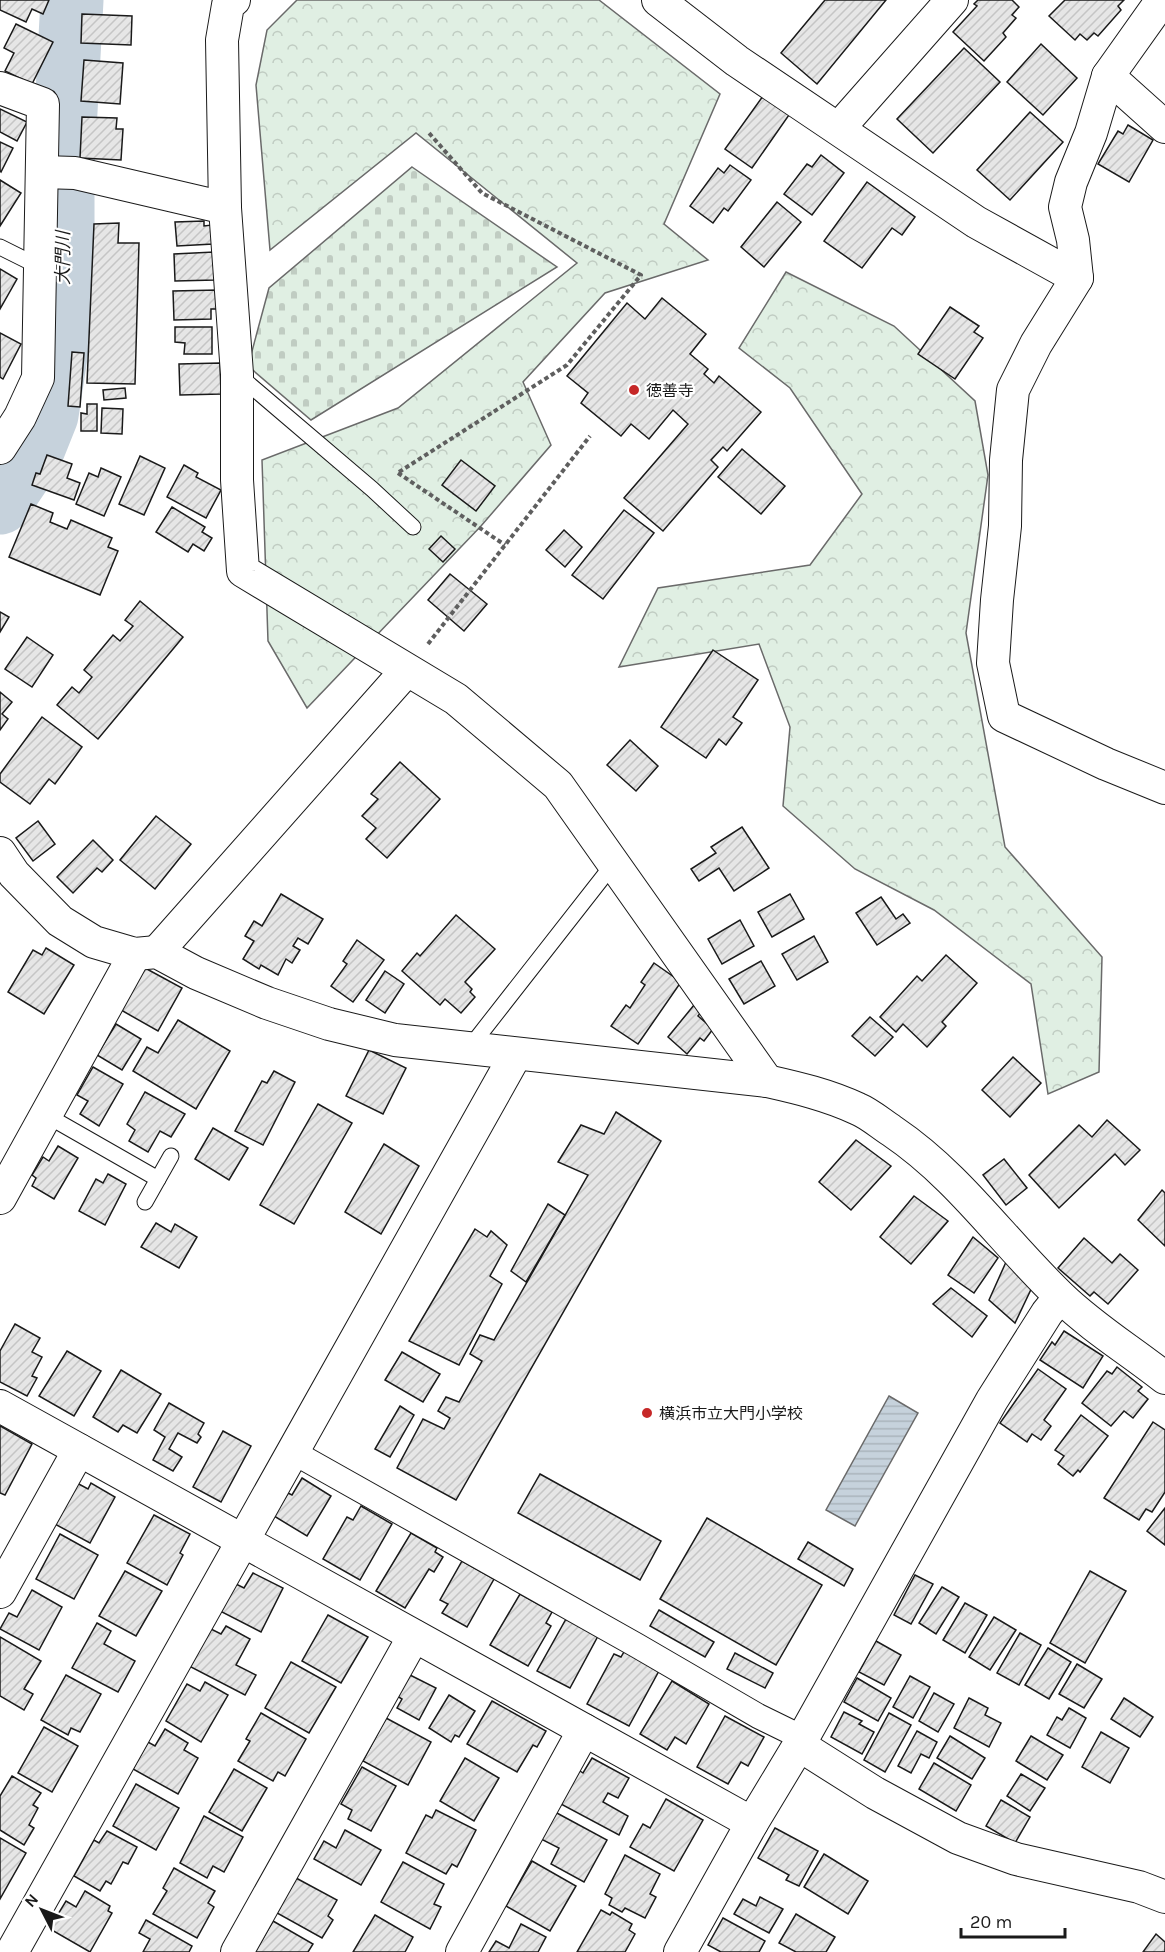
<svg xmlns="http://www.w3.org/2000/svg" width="1165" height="1952" font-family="Karla,'Noto Sans JP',sans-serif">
<defs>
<pattern id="forest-crowns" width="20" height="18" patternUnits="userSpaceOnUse" patternTransform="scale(1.5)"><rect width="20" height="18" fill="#e0efe3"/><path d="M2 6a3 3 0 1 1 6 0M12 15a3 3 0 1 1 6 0" fill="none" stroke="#c0ccc2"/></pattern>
<pattern id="cemetery-stones" width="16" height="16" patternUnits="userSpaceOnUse" patternTransform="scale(1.5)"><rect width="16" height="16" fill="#e0efe3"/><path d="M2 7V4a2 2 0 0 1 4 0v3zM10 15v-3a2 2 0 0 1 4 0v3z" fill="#c0ccc2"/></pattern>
<pattern id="water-rules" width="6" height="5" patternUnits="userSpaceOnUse" patternTransform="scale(1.5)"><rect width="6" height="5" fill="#c6d2dc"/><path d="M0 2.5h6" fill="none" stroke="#aab4bc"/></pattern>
<pattern id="building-hatch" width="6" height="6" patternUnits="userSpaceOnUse" patternTransform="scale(1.5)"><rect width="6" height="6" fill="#e6e6e6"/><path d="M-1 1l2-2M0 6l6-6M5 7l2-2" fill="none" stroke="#c5c5c5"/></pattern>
</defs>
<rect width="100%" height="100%" fill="#fff"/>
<g fill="url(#forest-crowns)" stroke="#6a6a6a" stroke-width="1.5">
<polygon points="297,0 599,0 720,94 664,224 708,260 605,293 523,382 551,445 481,526 307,708 268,641 262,460 398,408 577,263 416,133 270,250 256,85 267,30"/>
<polygon points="786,272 894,326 975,401 988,475 966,633 1005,847 1102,957 1099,1072 1048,1094 1031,984 934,910 855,869 783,806 790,727 759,644 619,667 658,588 810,565 862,494 790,388 739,348"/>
</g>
<polygon fill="url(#cemetery-stones)" stroke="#6a6a6a" stroke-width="1.5" points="412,167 557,267 311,420 248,366 269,288"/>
<polygon fill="url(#water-rules)" stroke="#6a6a6a" stroke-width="1.5" points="889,1396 918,1413 855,1526 826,1510"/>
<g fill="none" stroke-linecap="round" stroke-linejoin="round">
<polyline stroke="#c6d2dc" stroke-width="63" points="0,503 29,460 47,415 63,310 63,167 72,0"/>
</g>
<g fill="url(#building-hatch)" stroke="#1a1a1a" stroke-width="1.5">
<polygon points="0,0 49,0 43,14 32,9 26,22 0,10"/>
<polygon points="825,0 886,0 817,84 781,53"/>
<polygon points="978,0 1012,0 1019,7 1012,15 1016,18 1003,33 1006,37 984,61 953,32 977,6 974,4"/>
<polygon points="1065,0 1124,0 1118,6 1121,10 1098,36 1094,33 1087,40 1080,34 1075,40 1049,16"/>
<polygon points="82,14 132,16 131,45 81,43"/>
<polygon points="16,24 53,42 32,84 5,71 14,53 4,48"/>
<polygon points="1041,44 1077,78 1043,115 1007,82"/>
<polygon points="964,48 1000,82 933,153 897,119"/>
<polygon points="84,60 123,63 120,104 81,101"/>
<polygon points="763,96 789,115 752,168 725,149"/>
<polygon points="0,109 27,122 17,141 0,132"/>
<polygon points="1030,112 1063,142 1010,200 977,170"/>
<polygon points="82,117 117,118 116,129 123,129 121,160 80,158"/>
<polygon points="1128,125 1153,140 1129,182 1098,164 1118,131 1123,134"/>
<polygon points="0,142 13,148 1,172 0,171"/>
<polygon points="821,155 844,173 812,215 784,194 807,164 812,167"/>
<polygon points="730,165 751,180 728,211 724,208 713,223 690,206 718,168 724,173"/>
<polygon points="0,180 21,193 0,226"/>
<polygon points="867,182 915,217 902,235 892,228 862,268 824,241"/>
<polygon points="777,202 801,222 764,267 741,247"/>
<polygon points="204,221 204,226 212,225 213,244 177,246 175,222"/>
<polygon points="119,223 118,243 139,243 135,384 87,383 94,224"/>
<polygon points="214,252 215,280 175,281 174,254"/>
<polygon points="0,269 17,279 0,309"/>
<polygon points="218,290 218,309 211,309 211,319 174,320 173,291"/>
<polygon points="662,298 706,334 690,354 708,369 704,374 714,383 719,376 761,412 727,451 723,447 711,460 718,467 663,531 624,498 688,424 673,410 649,439 631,424 621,436 581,403 588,393 567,376 627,303 645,319"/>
<polygon points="950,307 979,326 974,332 983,338 955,379 918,354"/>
<polygon points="175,327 212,327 212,354 184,354 185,343 175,342"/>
<polygon points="0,333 21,344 3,379 0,377"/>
<polygon points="72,352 84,353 80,407 68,406"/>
<polygon points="220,363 221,394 180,395 179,364"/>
<polygon points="125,388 126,398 104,400 103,390"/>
<polygon points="87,404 97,404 97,431 81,431 81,413 87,414"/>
<polygon points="102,408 123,409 122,434 101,433"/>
<polygon points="742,449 785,486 761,514 718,477"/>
<polygon points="47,455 72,464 67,478 80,483 74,500 32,485 36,473 40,474"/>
<polygon points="140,456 165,468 144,515 119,504"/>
<polygon points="461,460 495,486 476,511 442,485"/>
<polygon points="184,465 198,473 196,477 221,490 206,518 167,497"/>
<polygon points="101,468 121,477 104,516 76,504 89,473 98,477"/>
<polygon points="31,504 53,513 50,522 67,529 71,520 112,538 108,547 118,551 100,595 9,557"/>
<polygon points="172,507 205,527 202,532 212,538 204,551 193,544 188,552 156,532"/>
<polygon points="624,510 654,533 603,599 572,575"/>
<polygon points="564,530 582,547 565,567 546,550"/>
<polygon points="441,536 455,549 443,562 429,549"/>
<polygon points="450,574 487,604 464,631 428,600"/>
<polygon points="140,601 183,637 98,739 57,705 72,687 79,693 92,677 84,670 113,635 120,641 133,626 125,620"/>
<polygon points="0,612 9,617 0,632"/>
<polygon points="27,637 53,655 32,687 5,669"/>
<polygon points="713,650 758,680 733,717 742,723 726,745 719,739 706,758 661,727"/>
<polygon points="0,692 12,702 2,714 8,719 0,730"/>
<polygon points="42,717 82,747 55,784 49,779 30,804 0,782 0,774"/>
<polygon points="630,740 658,766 636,791 607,765"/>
<polygon points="400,762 440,799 387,858 366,839 376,828 362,816 378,799 371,794"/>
<polygon points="156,816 191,844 155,889 120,860"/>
<polygon points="38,821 55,844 33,861 16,838"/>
<polygon points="742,827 769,868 734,891 719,868 699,881 691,869 716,853 711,847"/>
<polygon points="93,840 113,860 102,872 97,868 73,893 57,877"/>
<polygon points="281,894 323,919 308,944 298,938 293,946 300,950 292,963 286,959 278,975 261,965 259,969 243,959 254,941 245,936 254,921 262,926"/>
<polygon points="790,894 804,919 772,937 758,912"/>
<polygon points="881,897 896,919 903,914 910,923 877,945 856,913"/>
<polygon points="456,915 495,949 465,982 472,989 470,992 475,997 461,1013 445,999 440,1005 402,971 417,953 420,956"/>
<polygon points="740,920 754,946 722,964 708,939"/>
<polygon points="814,936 828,962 797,980 782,954"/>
<polygon points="357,940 384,960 353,1002 331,986 347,964 343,961"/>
<polygon points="46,948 74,965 44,1014 8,992 33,950 42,955"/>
<polygon points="946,955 977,983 942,1022 946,1026 927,1047 903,1024 896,1032 880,1017 917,976 922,981"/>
<polygon points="761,961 775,986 744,1004 729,979"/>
<polygon points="654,963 681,982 638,1044 611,1026 626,1005 630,1008 645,985 641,982"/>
<polygon points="145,968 182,988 158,1031 121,1010"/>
<polygon points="385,971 404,984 385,1013 366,1000"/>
<polygon points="694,1005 702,1011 698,1016 713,1029 704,1041 700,1038 687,1054 668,1037"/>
<polygon points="870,1017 893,1037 875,1056 852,1036"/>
<polygon points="178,1020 230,1051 196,1109 133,1071 147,1047 158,1053"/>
<polygon points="116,1024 141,1039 122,1070 97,1055"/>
<polygon points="369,1050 406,1068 383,1114 346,1096"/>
<polygon points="1013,1057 1041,1083 1010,1117 982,1090"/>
<polygon points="93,1067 123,1084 99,1126 80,1114 88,1101 77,1095"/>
<polygon points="274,1071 295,1082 263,1145 235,1131 262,1081 267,1083"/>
<polygon points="145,1092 185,1114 171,1137 160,1131 148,1152 129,1141 135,1130 127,1124"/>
<polygon points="318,1104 352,1123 294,1224 260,1205"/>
<polygon points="616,1112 661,1141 456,1500 397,1468 423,1419 444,1429 450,1418 438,1411 446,1397 459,1402 482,1361 470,1354 480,1335 494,1340 588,1175 558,1162 581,1125 604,1134"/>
<polygon points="1107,1120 1140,1150 1125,1165 1115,1154 1059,1208 1029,1175 1079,1125 1092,1137"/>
<polygon points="213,1128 248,1148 229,1180 195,1159"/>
<polygon points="856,1140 891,1166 851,1210 819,1182"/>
<polygon points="384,1144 419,1166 381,1234 345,1212"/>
<polygon points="58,1146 78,1158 54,1199 32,1186 36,1178 32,1175 43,1157 49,1161"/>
<polygon points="1004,1159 1027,1188 1006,1205 983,1175"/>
<polygon points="108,1174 126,1184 105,1225 79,1211 96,1179 103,1183"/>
<polygon points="1162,1190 1165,1193 1165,1246 1138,1220"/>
<polygon points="914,1196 948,1221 911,1264 880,1237"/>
<polygon points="548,1204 565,1215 526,1282 511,1271"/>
<polygon points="156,1223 171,1232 175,1224 197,1237 179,1268 141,1247"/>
<polygon points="475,1229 487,1237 491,1231 507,1245 490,1276 502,1284 459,1365 409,1341"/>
<polygon points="973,1237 998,1258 974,1293 948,1275"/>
<polygon points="1084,1238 1112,1263 1120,1254 1138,1270 1108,1304 1094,1292 1090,1296 1058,1268"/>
<polygon points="1006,1262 1035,1281 1015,1323 989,1300"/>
<polygon points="951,1288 987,1316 972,1337 933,1304"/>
<polygon points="15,1324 40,1338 32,1352 42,1357 32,1376 37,1378 27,1396 0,1382 0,1351"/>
<polygon points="1064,1331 1103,1356 1083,1388 1040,1360 1052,1342 1055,1345"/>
<polygon points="67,1351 101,1371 74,1416 39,1396"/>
<polygon points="402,1352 440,1374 423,1402 385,1380"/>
<polygon points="1117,1367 1142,1387 1138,1391 1148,1399 1133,1418 1124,1411 1111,1426 1082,1403 1107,1371 1112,1374"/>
<polygon points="1038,1369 1066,1389 1044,1420 1051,1426 1041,1440 1032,1434 1027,1442 1000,1423"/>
<polygon points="121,1370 161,1394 137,1433 123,1425 118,1432 93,1417"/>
<polygon points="169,1403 204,1423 198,1434 201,1437 197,1443 178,1433 169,1449 182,1457 173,1471 153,1460 165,1437 154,1430"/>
<polygon points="400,1406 414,1415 390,1457 375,1449"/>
<polygon points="1081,1415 1108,1436 1080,1472 1078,1470 1073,1476 1058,1464 1064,1456 1055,1450"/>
<polygon points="1153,1422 1165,1430 1165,1492 1152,1512 1146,1509 1139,1520 1104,1498"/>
<polygon points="0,1426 32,1444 5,1495 0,1493"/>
<polygon points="223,1431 251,1446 221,1502 193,1487"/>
<polygon points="540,1474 661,1541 640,1580 518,1513"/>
<polygon points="302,1478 331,1496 307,1536 274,1516 288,1493 292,1495"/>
<polygon points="75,1482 88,1489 91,1483 115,1497 90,1543 53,1523"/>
<polygon points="361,1506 392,1524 360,1580 323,1559 347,1517 353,1520"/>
<polygon points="1165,1508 1165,1545 1147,1531"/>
<polygon points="154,1515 190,1534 180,1553 183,1555 167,1585 127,1563"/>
<polygon points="707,1518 822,1585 776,1665 660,1599"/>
<polygon points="411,1533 437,1548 435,1552 443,1557 434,1572 429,1569 405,1608 376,1591"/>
<polygon points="60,1534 98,1555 74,1599 36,1579"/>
<polygon points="808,1542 853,1569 844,1586 798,1559"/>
<polygon points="462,1561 494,1579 467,1627 442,1613 448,1604 440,1600"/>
<polygon points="125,1571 162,1591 136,1636 99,1616"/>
<polygon points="1090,1571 1126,1591 1085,1663 1050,1643"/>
<polygon points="253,1573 283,1588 261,1632 220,1611 234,1583 244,1588"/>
<polygon points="915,1575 933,1584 911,1624 894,1615"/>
<polygon points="942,1587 959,1597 936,1634 919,1623"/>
<polygon points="32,1590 62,1607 39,1650 0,1629 9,1613 17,1617"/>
<polygon points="520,1594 552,1612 546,1623 551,1626 528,1666 490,1645"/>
<polygon points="965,1603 987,1615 965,1653 943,1640"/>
<polygon points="659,1610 714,1642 705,1657 650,1626"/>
<polygon points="328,1615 368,1637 341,1683 302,1661"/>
<polygon points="994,1617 1016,1630 990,1670 969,1657"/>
<polygon points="566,1619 598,1636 570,1688 537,1671"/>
<polygon points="97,1623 111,1631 104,1644 135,1661 118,1692 72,1668"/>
<polygon points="226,1626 250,1639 236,1665 256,1675 245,1695 189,1666 209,1628 221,1634"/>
<polygon points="1020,1633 1041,1645 1019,1685 997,1673"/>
<polygon points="0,1637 41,1661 24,1689 33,1694 24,1710 0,1696"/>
<polygon points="876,1641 901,1655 884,1685 859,1672"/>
<polygon points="1048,1648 1071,1662 1049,1699 1025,1685"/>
<polygon points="625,1650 660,1669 629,1726 587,1704 614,1654 621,1657"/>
<polygon points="735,1653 773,1673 765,1688 727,1669"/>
<polygon points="291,1662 336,1687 309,1733 265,1708"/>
<polygon points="1077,1664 1102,1679 1084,1708 1059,1694"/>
<polygon points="408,1674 436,1688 419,1720 397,1708 402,1699 397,1696"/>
<polygon points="66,1675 101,1694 80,1732 71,1728 68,1735 41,1720"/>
<polygon points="910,1676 930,1687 913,1718 893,1707"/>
<polygon points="857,1678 891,1698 878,1721 844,1702"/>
<polygon points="672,1681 709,1704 686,1744 675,1737 667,1750 640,1734"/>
<polygon points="205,1682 228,1695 201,1742 166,1721 187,1684 200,1691"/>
<polygon points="934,1693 954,1704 938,1732 919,1721"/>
<polygon points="449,1695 475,1711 459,1737 455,1735 451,1742 429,1728"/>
<polygon points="969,1698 988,1708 985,1715 1001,1723 989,1747 954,1728"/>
<polygon points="1124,1698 1153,1717 1140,1737 1111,1719"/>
<polygon points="492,1701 546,1731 537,1747 533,1745 517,1772 467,1744"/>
<polygon points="1069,1708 1086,1718 1070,1748 1047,1735 1057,1717 1062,1720"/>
<polygon points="844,1712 862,1721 859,1724 874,1732 862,1754 831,1737"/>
<polygon points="261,1713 306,1739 285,1776 278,1772 273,1781 238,1761 250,1741 246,1739"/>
<polygon points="889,1713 911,1725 885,1772 864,1760"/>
<polygon points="725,1716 764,1737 748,1766 741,1762 728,1784 697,1767"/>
<polygon points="386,1718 431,1742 408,1785 363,1761"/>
<polygon points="44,1727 78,1746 52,1792 18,1773"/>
<polygon points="165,1729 188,1743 184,1750 198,1758 178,1794 133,1769 148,1742 155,1746"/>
<polygon points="917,1731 937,1742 929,1758 921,1754 911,1773 898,1766"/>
<polygon points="1101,1732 1129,1748 1110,1783 1082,1767"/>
<polygon points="950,1736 985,1758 972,1779 937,1758"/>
<polygon points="1031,1736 1063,1755 1047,1780 1016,1761"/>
<polygon points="465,1758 499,1778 474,1821 440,1801"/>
<polygon points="592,1758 629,1778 618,1798 608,1793 603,1802 628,1816 619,1835 559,1803 577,1769 583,1773"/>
<polygon points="934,1763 971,1785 956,1811 919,1789"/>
<polygon points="362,1767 396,1786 371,1831 348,1819 352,1810 341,1804"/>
<polygon points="234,1769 267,1788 242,1831 209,1812"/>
<polygon points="1021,1774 1045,1788 1030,1811 1007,1796"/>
<polygon points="12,1776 41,1793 33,1805 38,1808 29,1825 34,1828 24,1845 0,1830 0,1796"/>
<polygon points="136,1784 179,1808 156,1850 113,1826"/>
<polygon points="666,1799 703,1820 674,1871 630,1847 643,1824 650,1828"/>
<polygon points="1001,1800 1030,1817 1015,1843 986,1826"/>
<polygon points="436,1810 476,1830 457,1867 452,1864 446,1874 406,1853 426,1815 432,1818"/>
<polygon points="555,1812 607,1840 584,1882 551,1864 559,1848 541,1839"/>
<polygon points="204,1816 243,1837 224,1872 213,1866 207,1878 180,1863"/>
<polygon points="775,1828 818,1851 799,1886 786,1880 789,1875 758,1858"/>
<polygon points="345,1830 381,1850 361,1885 314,1859 324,1841 336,1848"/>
<polygon points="107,1831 137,1847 128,1864 123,1862 111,1884 106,1881 100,1891 74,1876 94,1840 99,1843"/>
<polygon points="0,1838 26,1853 0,1899"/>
<polygon points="824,1854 868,1881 848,1914 804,1887"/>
<polygon points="625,1855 660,1874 650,1894 656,1897 645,1918 625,1908 622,1912 609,1905 612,1898 605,1894"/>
<polygon points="532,1861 576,1886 550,1931 506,1906"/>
<polygon points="403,1862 444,1884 434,1904 441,1907 430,1929 381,1902"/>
<polygon points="174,1868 215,1891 208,1903 214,1907 197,1938 153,1914 167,1891 163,1888"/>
<polygon points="296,1878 337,1900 328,1916 333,1920 322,1938 277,1913"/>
<polygon points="85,1891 110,1906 108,1911 112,1913 90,1952 50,1929 53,1924 48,1922 53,1913 57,1916 66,1901 76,1907"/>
<polygon points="760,1897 783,1909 769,1933 734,1914 743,1899 756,1906"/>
<polygon points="601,1910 610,1915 612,1912 632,1924 629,1930 635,1934 625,1952 577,1952"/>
<polygon points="796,1914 835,1937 826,1952 796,1952 779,1943"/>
<polygon points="375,1915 413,1937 405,1952 353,1952"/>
<polygon points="723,1918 765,1941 759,1952 721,1952 708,1945"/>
<polygon points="146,1920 192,1946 189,1952 143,1952 150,1939 139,1933"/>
<polygon points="273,1921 313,1944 308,1952 255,1952"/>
<polygon points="521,1924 546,1937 538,1952 489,1952 496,1941 509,1948"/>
<polygon points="1156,1934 1165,1942 1165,1952 1143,1952"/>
</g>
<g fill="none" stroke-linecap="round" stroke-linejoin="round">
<g stroke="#1a1a1a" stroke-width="17">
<g id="service">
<polyline points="0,247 40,267"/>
<polyline points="237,374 372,489 413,527"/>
<polyline points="470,1047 614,863"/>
<polyline points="46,1115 158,1179"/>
<polyline points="145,1202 171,1156"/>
</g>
</g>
<g stroke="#1a1a1a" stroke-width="26">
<polyline id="pedestrian" points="293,1452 636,1645 758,1716 803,1738"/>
</g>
<g stroke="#1a1a1a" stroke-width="34">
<g id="minor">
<polyline points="234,0 228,5 222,40 225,208 237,374 237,480 243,571 456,699 558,785 767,1081"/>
<polyline points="658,0 737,61 976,222 1077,278"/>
<polyline points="1162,0 1108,76 1091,133 1071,182 1065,207 1073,240 1077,278 1036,344 1013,390 1006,460 1005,526 997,600 993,663 1004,716 1106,764 1165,788"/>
<polyline points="1108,76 1165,127"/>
<polyline points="0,88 43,104 38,378 20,417 0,448"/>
<polyline points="839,128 952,0"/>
<polyline points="42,172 75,173 225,208"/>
<path d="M0 853 14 874 60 921 94 942 135 954 157 952 196 973 267 1003 329 1024 395 1040 767 1081C798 1088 828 1095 858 1109 870 1114 881 1124 892 1131 960 1177 1003 1242 1061 1297 1093 1328 1131 1351 1165 1378"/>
<polyline points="157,952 406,671"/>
<polyline points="0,1198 135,954"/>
<polyline points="0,1406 752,1823"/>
<polyline points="0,1592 79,1450"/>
<polyline points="799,1745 875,1793 958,1838 1016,1859 1139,1887 1165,1897"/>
<polyline points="12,1952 516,1054"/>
<polyline points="237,1952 414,1636"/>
<polyline points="462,1952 584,1730"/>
<polyline points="680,1952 752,1823 799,1745 992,1400 1047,1313 1060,1297"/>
</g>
</g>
<g stroke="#5f5f5f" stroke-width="4" stroke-dasharray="4.5 3" stroke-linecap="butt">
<polyline points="399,472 567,365 641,275 482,193 429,133"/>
<polyline points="398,473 505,545"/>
<polyline points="428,644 590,436"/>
</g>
<use href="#service" stroke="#fff" stroke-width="15"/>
<use href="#pedestrian" stroke="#fff" stroke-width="24"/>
<use href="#minor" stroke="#fff" stroke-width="32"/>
</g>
<g fill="#c62828" stroke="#fff" stroke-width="2">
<circle cx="634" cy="390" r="6"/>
<circle cx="647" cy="1413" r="6"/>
</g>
<g text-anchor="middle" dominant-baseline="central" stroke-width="4.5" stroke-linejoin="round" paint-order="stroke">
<g font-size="16" fill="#1a1a1a" stroke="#fff" text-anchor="start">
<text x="646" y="390">徳善寺</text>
<text x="659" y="1413">横浜市立大門小学校</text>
</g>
<g font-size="18" font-style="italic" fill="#1a1a1a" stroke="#fff">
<text transform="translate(63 258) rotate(-90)">大門川</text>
</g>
</g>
<g transform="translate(42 1910) rotate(312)" stroke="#ffffff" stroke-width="4.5" paint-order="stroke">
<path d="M0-4.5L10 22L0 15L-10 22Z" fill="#1a1a1a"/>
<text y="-9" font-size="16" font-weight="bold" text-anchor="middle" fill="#1a1a1a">N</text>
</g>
<path d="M961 1928v9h104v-9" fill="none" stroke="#1a1a1a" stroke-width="3"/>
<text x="970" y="1928" font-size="18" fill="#1a1a1a" stroke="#ffffff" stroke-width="4.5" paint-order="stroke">20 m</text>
</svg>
